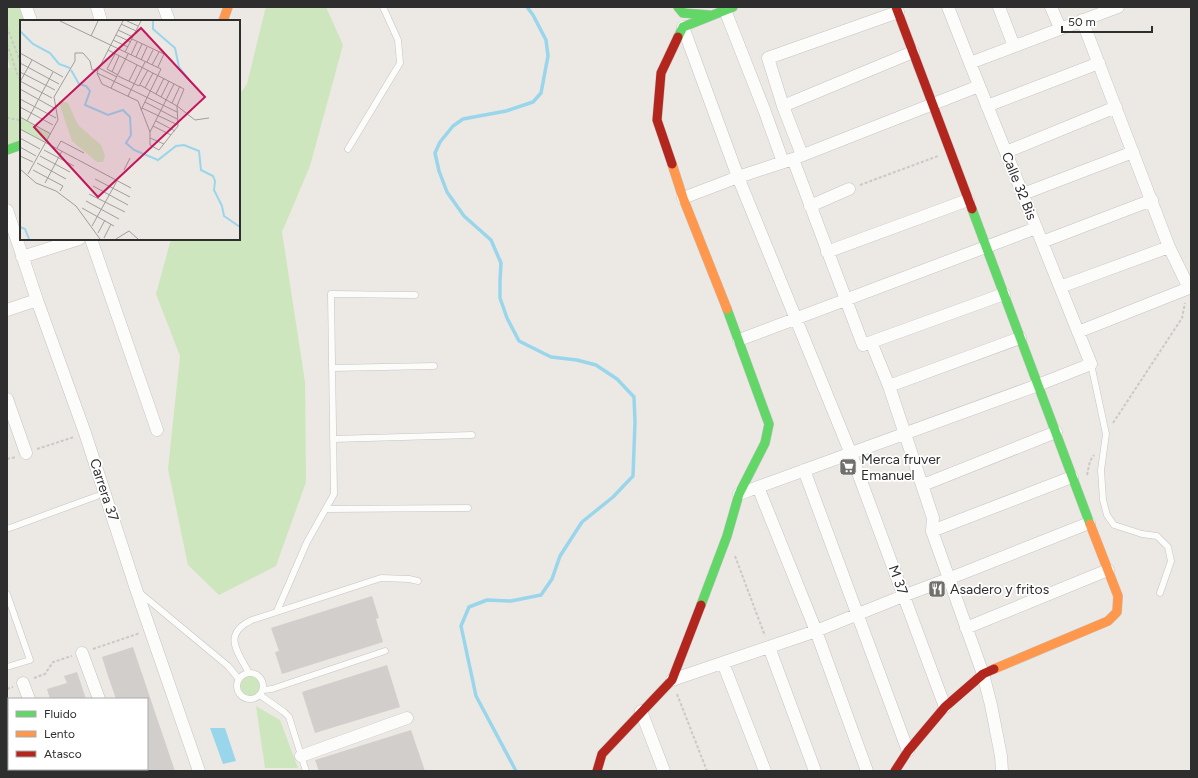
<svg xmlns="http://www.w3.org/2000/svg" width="1198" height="778" viewBox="0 0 1198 778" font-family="Figtree,sans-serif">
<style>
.green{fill:#cee6be}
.water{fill:#99d6ec}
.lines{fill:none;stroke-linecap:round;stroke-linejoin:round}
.stream{stroke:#99d6ec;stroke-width:3.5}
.building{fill:#d1cecb}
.lane-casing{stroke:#c5c4c5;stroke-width:7}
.street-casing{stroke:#c5c4c5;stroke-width:13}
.fast-casing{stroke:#c5c4c5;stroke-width:10}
.slow-casing{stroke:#c5c4c5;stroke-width:10}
.jam-casing{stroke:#c5c4c5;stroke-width:10}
.path{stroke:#c9c9c8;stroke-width:2;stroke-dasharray:3 2;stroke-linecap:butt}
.lane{stroke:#fcfcfb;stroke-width:6}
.street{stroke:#fcfcfb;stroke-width:12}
.fast{stroke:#63d668;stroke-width:9}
.slow{stroke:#ff974d;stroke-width:9}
.jam{stroke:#b3261e;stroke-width:9}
.labels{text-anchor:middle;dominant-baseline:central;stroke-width:3.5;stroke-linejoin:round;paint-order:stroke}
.street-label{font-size:14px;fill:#2e2e2e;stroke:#fff}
.poi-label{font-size:14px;fill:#2e2e2e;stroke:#fff;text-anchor:start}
.inset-river{fill:none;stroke:#99d6ec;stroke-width:2}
.inset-road{fill:none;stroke:#a09e9b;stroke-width:1}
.view{fill:#c2185b;fill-opacity:0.15;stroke:#c2185b;stroke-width:2}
.inset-edge{fill:none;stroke:#2e2e2e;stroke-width:2}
</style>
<rect width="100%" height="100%" fill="#ece8e4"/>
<path class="green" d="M7,7H26L31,21H21V145L7,150V69L10,67L7,56Z
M267,7H326L343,45L310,166L282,232L305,382L306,482L276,566L219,595L188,565L168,469L180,356L156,294L171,239H239V95L247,84L265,10Z
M237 686a13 13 0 1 1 26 0a13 13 0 1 1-26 0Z
M256,706L280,720L298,768H265Z"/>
<path class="water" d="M210,728H225L236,761L223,764Z"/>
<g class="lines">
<path class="stream" d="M516,771L476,696L461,626L469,607L487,600L511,601L541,595L552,579L560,556L582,522L613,497L633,476L635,422L634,397L617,379L596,365L577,360L551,357L519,341L507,318L500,298V281L501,263L491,240L464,216L447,192L439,171L435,153L440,142L453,126L463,119L506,111L533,102L541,93L548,56L546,40L533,15L527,7"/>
</g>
<path class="building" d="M372,596L379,618L376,619L383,642L282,674L275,652L279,651L271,628Z
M133,647L159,724L175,771H147V699H116L107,673L102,657Z
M387,665L400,707L315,733L302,692Z
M77,672L86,699H50L47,689L67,683L64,676Z
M411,730L425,771H319L315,760Z"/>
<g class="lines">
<defs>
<path id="lane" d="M348,149L400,63L398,40L383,7
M1091,364L1106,434L1101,470L1103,500L1107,515L1114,525L1142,534L1157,536L1168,547L1171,561L1160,593
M332,368L434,366
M333,439L472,435
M326,509L468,508
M7,529L97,496
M140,593L228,666L238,678
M7,594L30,660L7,667
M277,611L307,542L334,494L331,294L415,295
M237 686a13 13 0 1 1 26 0a13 13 0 1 1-26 0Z
M249,673C237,651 222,634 252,620L381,578L409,579L418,581
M263,690L272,689L385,651
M260,695L284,712L289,717L306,771"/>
<path id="street" d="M26,7L31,21
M97,7L101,21
M164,7L169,21
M999,7L1014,46
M1051,7L1060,28
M725,10L765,112L783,162
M683,27L738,177L851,454L945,707
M970,63L1118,7
M783,106L913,52
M987,106L1099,63
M1006,152L1116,107
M802,155L783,106L768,58L898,12
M793,159L863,345L1004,294
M1023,194L1133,152
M683,198L738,177L793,159L979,86
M810,206L849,189
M7,210L37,300L85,433L136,589L199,771
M91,239L157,430
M1042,242L1152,200
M827,252L968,200
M22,257L79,239
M1060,287L1169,247
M7,310L37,300
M1078,332L1189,288L1169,247L1082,20
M739,340L1036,228
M871,342L889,386L933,518L932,531L983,674L991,705L1001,756L1002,771
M889,386L1020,338
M7,399L26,453
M804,470L908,751
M923,485L1056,432
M758,487L816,631L867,771
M739,494L1038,385L1091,364L970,63L948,7
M932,531L1072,477
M966,628L1108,570
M769,647L815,771
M82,653L99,699
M723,663L765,771
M672,680L816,631L903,596L948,579L1089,523
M23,683L29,699
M641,711L664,771
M301,756L407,718
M55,769V771
M124,769V771"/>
<path id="fast" d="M678,7L683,13L709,15
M678,37L683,27L733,7
M7,150L21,145
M972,209L1090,524
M701,605L727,536L739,494L765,443L769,424L727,309"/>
<path id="slow" d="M223,21L228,7
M672,164L683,198L727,309
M994,669L1108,621L1117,612L1118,596L1090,524"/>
<path id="jam" d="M896,7L972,209
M672,164L657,120L661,73L678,37
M597,771L602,754L672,680L701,605
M895,771L908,751L945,707L983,674L994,669"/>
</defs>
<use href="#lane" class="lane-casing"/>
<use href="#street" class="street-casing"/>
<use href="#fast" class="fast-casing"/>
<use href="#slow" class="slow-casing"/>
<use href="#jam" class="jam-casing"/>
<path class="path" d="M7,27L21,64
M7,44L18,76L21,80
M7,117L8,118L19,120H21
M860,185L938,156
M1113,423L1182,318L1185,303
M37,449L74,437
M7,459L16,457
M1087,475L1090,461L1094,455
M735,556L765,636
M93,649L140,633
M34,678L45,674L53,662L72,656
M7,689L13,687
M677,694L707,771"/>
<use href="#lane" class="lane"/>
<use href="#street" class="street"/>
<use href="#fast" class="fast"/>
<use href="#slow" class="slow"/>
<use href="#jam" class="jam"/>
</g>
<defs>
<symbol id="supermarket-square" viewBox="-11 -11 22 22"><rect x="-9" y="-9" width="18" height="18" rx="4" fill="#706f6e" stroke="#fff"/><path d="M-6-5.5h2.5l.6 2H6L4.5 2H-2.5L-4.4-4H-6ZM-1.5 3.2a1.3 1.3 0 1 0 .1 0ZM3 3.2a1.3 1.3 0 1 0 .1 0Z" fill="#fff"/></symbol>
<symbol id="restaurant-square" viewBox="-11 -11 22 22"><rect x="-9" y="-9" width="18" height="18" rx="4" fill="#706f6e" stroke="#fff"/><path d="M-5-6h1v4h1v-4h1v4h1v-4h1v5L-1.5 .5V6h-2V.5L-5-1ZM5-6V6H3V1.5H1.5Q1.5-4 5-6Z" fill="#fff"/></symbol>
</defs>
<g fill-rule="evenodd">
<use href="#supermarket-square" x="838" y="457" width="20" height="20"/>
<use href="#restaurant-square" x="927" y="579" width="20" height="20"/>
</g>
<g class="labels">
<g class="street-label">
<text transform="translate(1019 186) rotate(68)">Calle 32 Bis</text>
<text transform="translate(104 490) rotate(72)">Carrera 37</text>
<text transform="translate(898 580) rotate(70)">M 37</text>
</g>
<g class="poi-label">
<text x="861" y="459">Merca fruver<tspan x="861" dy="16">Emanuel</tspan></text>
<text x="950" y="589">Asadero y fritos</text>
</g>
</g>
<g transform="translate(20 20)">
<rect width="220" height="220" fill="#ece8e4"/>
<path d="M38,80L48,83L58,105L81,125L85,135L83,142H77L52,121ZM0,97L31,114L26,122L0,109Z" fill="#cee6be"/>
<path class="inset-river" d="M133,1V9L155,28L159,47L171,62M0,11L13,24L30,33L39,44L50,48M51,50L59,64L66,66L70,71L65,85L88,95L103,90L110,97L111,115L106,123L114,130L138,140L156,126L164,125L179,131L181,150L193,156L195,161L194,170L202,186L204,196L220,207M0,207L5,209L9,219"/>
<path class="inset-road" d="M40,1L141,49L121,90M107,1L118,6M101,4L116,11M98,10L113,17M96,15L111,22M71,16L78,1M112,19L144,34L138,47M93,20L108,27M88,30L164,69L157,86L158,106L139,130L130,125V112L118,81L82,64L77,53L78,50L103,1M105,32L121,1M0,33L43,57M95,34L87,49L98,55M111,35L117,22M116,37L122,24M121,40L127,27M127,42L133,30M0,43L39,64M132,45L139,32M79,48L97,57M0,52L35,70M92,52L99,36M77,53L157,92M98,56L119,66L128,50M0,61L32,78M109,61L117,45M0,62L12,40M120,65L157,86L175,100L189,98M91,68L108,34M125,68L133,53M0,69L34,88M136,74L144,58M108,76L125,42M141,77L149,61M0,79L36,98M125,82L157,99M152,83L160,66M0,87L33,105M122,88L158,105M0,97L31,114M7,101L33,52M136,101L155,111M133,106L151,115M0,109L111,168M130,112L154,64M0,118L20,129M130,118L144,124M0,127L16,136M37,128L41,121L64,133M24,130L54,146M0,136L13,142M20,136L50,152M17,143L46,159M0,149L16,163L36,171L56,186L80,219M13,150L43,166L40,171M104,150L110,138M8,154L38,100L34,77L55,41V33H63L70,41L72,50H78M75,159L110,177M25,163L42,131M73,166L108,185M69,174L105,192M66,181L99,199M62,188L94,206M72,206L97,161M78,213L85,200M84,218L91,204M96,219L109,211L118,219"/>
<path class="view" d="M121,8L185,77L78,177L14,107Z"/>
<rect width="220" height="220" class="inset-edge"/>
</g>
<rect width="1198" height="778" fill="none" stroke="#2e2e2e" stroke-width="16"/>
<rect x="8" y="698" width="140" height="72" fill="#ffffff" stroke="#ababab"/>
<rect x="16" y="711" width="20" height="6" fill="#63d668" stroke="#ababab"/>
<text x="44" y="718" font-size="12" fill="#2e2e2e">Fluido</text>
<rect x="16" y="731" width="20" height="6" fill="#ff974d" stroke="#ababab"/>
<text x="44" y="738" font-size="12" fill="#2e2e2e">Lento</text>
<rect x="16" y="751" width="20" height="6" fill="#b3261e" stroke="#ababab"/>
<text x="44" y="758" font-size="12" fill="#2e2e2e">Atasco</text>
<path d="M1062 26v6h90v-6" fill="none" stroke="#2e2e2e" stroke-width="2"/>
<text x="1068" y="26" font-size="12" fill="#2e2e2e" stroke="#ffffff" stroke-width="3" paint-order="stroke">50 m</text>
</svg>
